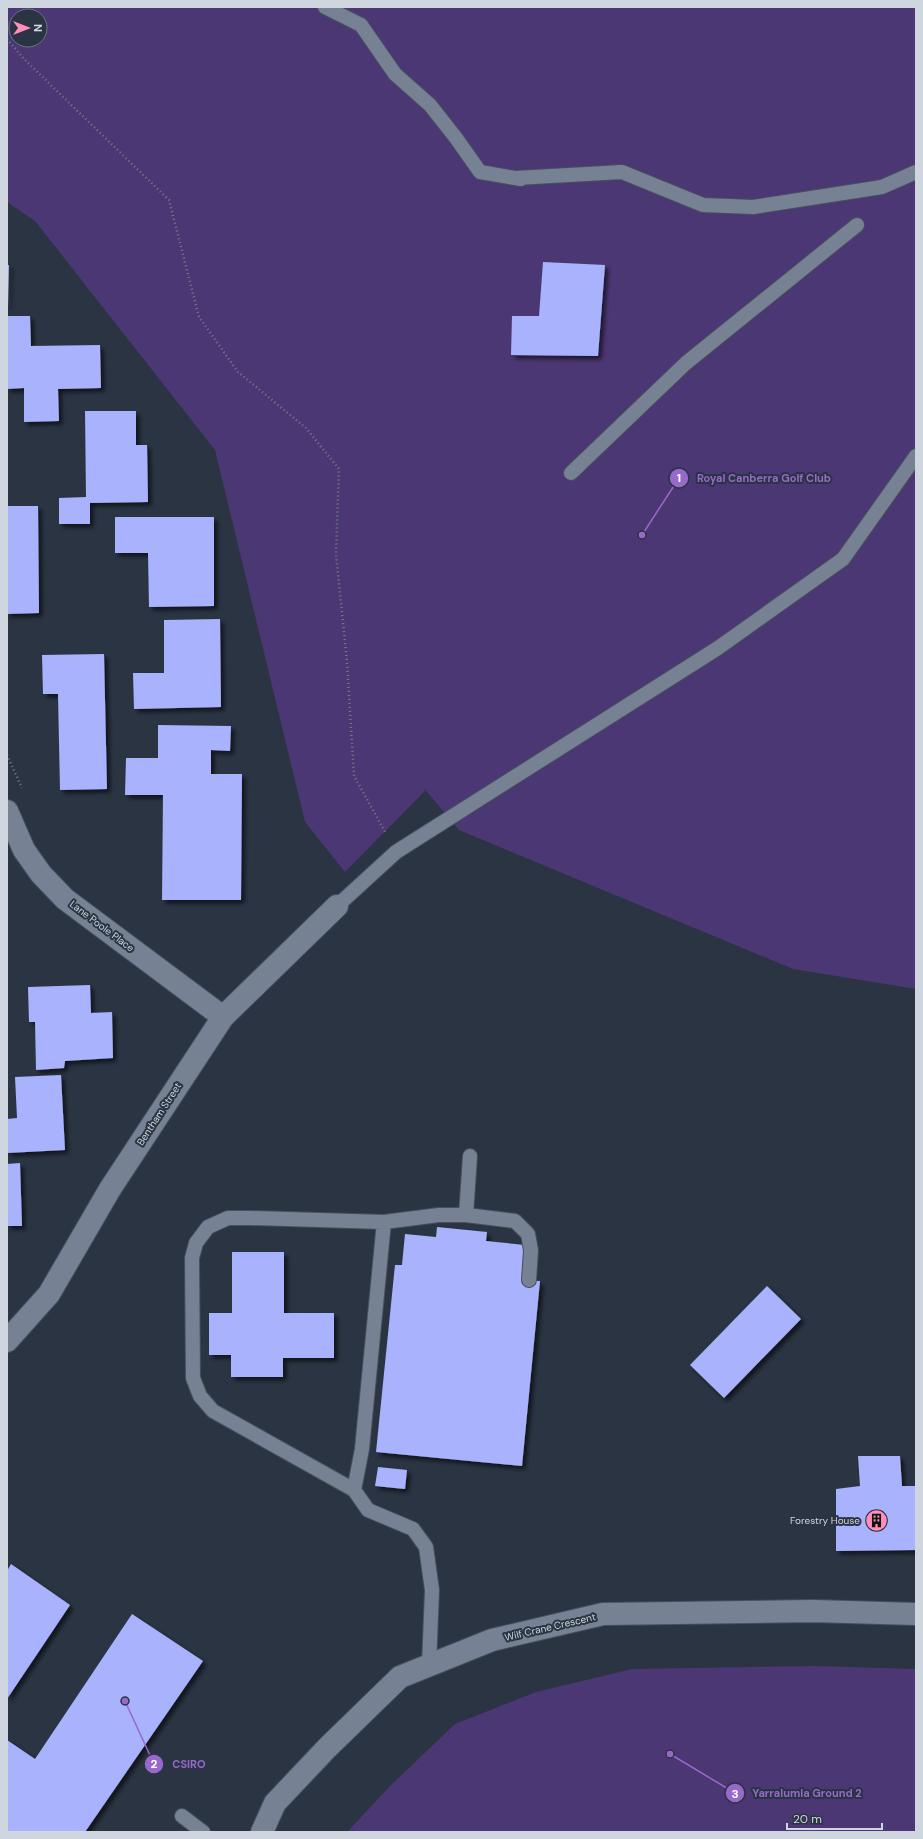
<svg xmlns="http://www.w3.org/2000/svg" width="923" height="1839" viewBox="0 0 923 1839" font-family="'DM Sans',sans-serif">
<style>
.green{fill:#4b3773;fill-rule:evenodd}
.building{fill:#a8b2fd;filter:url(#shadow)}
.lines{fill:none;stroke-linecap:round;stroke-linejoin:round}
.lane-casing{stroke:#48505d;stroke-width:16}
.street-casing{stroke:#48505d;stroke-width:24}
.path{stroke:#747d8a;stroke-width:2.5;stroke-dasharray:1 3;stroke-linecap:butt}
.lane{stroke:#768293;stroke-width:14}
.street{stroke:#768293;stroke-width:22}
.labels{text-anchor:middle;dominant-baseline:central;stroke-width:4;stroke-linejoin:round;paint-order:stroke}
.street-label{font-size:10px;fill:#cfd6e0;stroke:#2a3443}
.poi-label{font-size:10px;fill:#cfd6e0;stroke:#2a3443;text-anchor:end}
.leader{fill:none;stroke:#9868cb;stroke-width:1.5}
.callout-dot{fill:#9868cb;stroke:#2a3443;stroke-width:1.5}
.mark-label{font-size:12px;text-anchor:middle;font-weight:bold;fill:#fff}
.callout-label{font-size:11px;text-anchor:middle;font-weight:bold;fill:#9868cb;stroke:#2a3443;stroke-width:4;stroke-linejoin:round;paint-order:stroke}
</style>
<defs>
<filter id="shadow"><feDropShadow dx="3.5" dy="3.5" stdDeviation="2" flood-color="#0009"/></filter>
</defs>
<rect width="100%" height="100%" fill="#2a3443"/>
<path class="green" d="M7,7H916V989L793,969L459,830L423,787L425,791L345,872L305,822L215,450L35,221L7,202ZM16,16H40V40H16Z
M815,1666L916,1669V1832H347L391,1785L455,1724L536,1692L632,1669Z"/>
<path class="building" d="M543,262L605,265L598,356L511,355L512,316H539Z
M7,265H9L8,307H7Z
M7,316H30L31,346L100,345L101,388L58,389L59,421L24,422V388L7,389Z
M85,411H136V445H147L148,502L90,503V524H59V498L86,497Z
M7,506H38L39,613L7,614Z
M115,517H214V606L149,607L148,553H115Z
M220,619L221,707L134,709L133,673H164V620Z
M104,654L107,789L60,790L58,694H43L42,655Z
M158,725L231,726L230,751L211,750V774H242L241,900H162L163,795H125L126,758H158Z
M90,985L91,1013L112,1012L113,1058L65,1061L64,1068L36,1070L35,1022H29L28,987Z
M61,1075L65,1150L7,1153V1119L17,1118L15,1077Z
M20,1163L22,1226H7V1164Z
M437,1227L487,1232L486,1241L525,1245L522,1280L540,1281L522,1466L376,1452L395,1265H402L405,1234L436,1237Z
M232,1252H284V1313H334V1358H283V1377H231V1355H209V1313H232Z
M767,1286L801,1319L724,1398L690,1365Z
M858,1456H900L902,1486H916V1550L836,1551V1489L860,1486Z
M378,1467L407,1470L405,1489L375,1486Z
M11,1564L70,1605L7,1699V1571Z
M132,1614L203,1661L85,1832H7V1740L35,1759Z"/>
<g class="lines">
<defs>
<path id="lane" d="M325,7L361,25L395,74L430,105L456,138L480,172L521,179
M516,178L622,172L703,205L753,207L882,187L916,172
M571,473L686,363L857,225
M337,906L396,852L718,648L843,559L916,456
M466,1215L470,1156
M354,1490L362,1449L384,1222
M429,1666L432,1590L426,1547L413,1529L368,1510L354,1490L213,1411L200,1396L193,1378L192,1258L196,1243L208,1227L228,1218H251L384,1222L439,1215H466L515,1221L528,1234L531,1250L529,1280
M182,1816L203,1832"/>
<path id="street" d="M7,811L24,850L41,874L65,899L223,1017
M7,1341L49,1294L110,1189L223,1017L337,906
M262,1832L275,1803L327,1748L400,1677L492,1640L603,1614L813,1611L916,1614"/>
</defs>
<use href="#lane" class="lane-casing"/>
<use href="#street" class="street-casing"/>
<path class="path" d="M7,39L23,58L169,200L199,317L238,372L306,428L339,469L336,554L347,662L354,776L385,832
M7,755L22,788"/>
<use href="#lane" class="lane"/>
<use href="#street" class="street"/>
</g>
<defs>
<symbol id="building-disc" viewBox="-11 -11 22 22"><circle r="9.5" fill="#ff8ebb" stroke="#2a3443"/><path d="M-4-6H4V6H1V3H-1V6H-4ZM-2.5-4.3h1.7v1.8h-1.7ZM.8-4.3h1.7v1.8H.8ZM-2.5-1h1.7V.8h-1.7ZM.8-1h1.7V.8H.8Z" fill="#111"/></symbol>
</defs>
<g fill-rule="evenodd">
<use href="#building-disc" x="864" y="1508" width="25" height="25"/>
</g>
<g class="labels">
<g class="street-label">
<text transform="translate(102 926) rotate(37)">Lane Poole Place</text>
<text transform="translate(159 1114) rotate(-57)">Bentham Street</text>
<text transform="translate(550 1627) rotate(-13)">Wilf Crane Crescent</text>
</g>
<g class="poi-label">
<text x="860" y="1520">Forestry House</text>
</g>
</g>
<path class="leader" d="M642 535L679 478M125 1701L154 1764M670 1754L735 1793"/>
<g class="callout-dot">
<circle cx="642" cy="535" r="4"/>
<circle cx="125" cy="1701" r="4"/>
<circle cx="670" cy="1754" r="4"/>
<circle cx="679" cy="478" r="10"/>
<circle cx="154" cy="1764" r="10"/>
<circle cx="735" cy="1793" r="10"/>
</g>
<g class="mark-label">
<text x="679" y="482">1</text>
<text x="154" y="1768">2</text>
<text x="735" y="1798">3</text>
</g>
<g class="callout-label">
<text x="764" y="482">Royal Canberra Golf Club</text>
<text x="189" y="1768">CSIRO</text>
<text x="807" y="1797">Yarralumla Ground 2</text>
</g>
<rect width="923" height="1839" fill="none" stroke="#cfd6e0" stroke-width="16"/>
<g transform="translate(28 28) rotate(90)"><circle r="19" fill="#2a3443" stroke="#6c7582"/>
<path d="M0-3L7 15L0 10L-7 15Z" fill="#ff8ebb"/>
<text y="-6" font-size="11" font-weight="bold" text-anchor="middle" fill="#cfd6e0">N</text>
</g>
<path d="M787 1823v6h95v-6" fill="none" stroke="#cfd6e0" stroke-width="2"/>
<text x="793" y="1823" font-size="12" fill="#cfd6e0" stroke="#2a3443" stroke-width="3" paint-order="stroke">20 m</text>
</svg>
